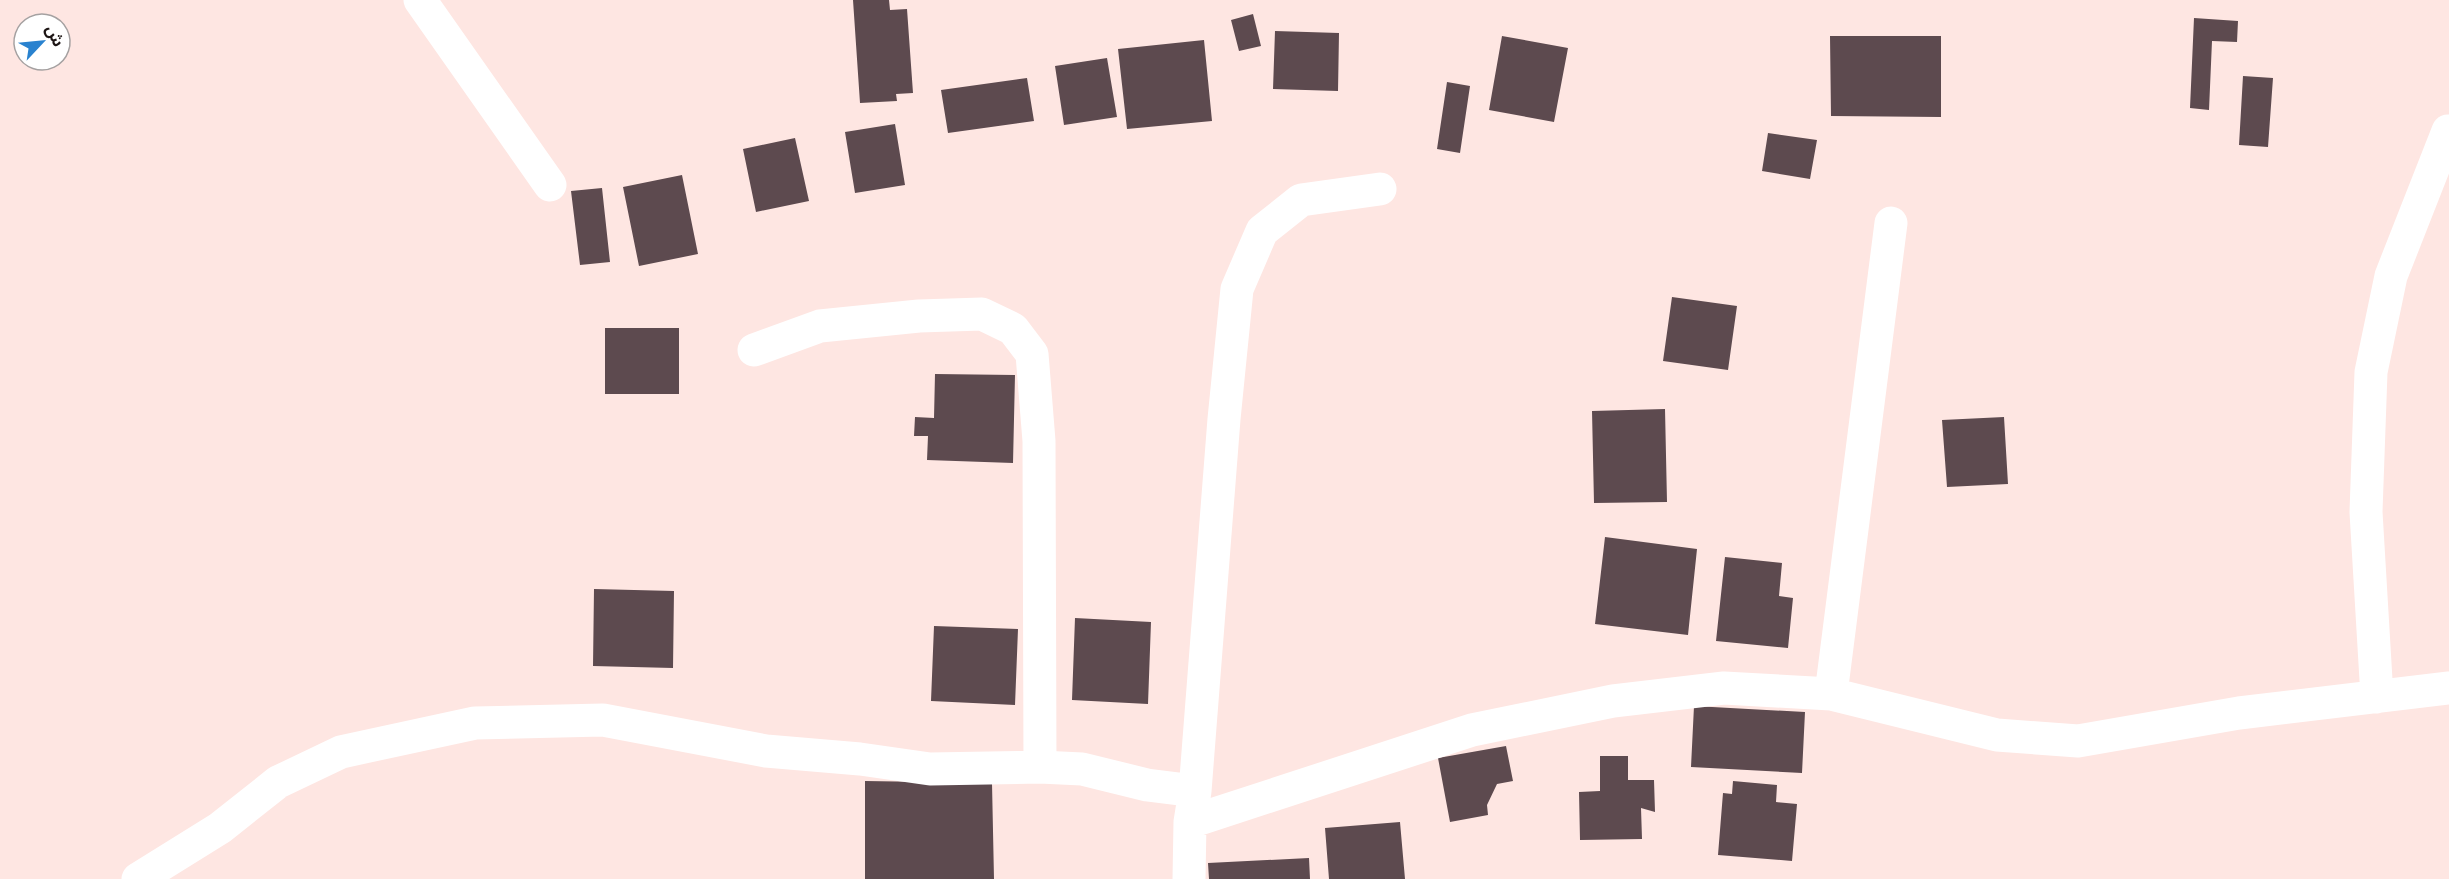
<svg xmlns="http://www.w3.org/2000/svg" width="2449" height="879" viewBox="0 0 2449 879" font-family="'Open Sans','Noto Sans Arabic',sans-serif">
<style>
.building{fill:#5d4a4f}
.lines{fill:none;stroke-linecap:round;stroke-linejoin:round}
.minor{stroke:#fff;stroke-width:33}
</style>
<rect width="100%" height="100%" fill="#fee6e2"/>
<path class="building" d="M853,0H889L890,10L907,9L913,93L896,94L897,101L860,103Z
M1253,14L1261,46L1239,51L1231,20Z
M2194,18L2238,21L2237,42L2212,41L2209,110L2190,108Z
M1275,31L1339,33L1338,91L1273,89Z
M1502,36L1568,48L1554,122L1489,110Z
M1830,36H1941V117L1831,116Z
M1204,40L1212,121L1127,129L1118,49Z
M1107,58L1117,117L1064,125L1055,66Z
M2243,76L2273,78L2268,147L2239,145Z
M1027,78L1034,121L948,133L941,90Z
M1447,82L1470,86L1460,153L1437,149Z
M895,124L905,185L855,193L845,132Z
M1768,133L1817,140L1810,179L1762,171Z
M795,138L809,201L756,212L743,149Z
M682,175L698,254L639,266L623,187Z
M602,188L610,262L580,265L571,191Z
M1672,297L1737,306L1728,370L1663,361Z
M605,328H679V394H605Z
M935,374L1015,375L1013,463L927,460L928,436H914L915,417L934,418Z
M1665,409L1667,502L1594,503L1592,411Z
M2004,417L2008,484L1947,487L1942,420Z
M1605,537L1697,549L1688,635L1595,624Z
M1725,557L1782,563L1779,596L1793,598L1788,648L1716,641Z
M594,589L674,591L673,668L593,666Z
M1075,618L1151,622L1148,704L1072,700Z
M934,626L1018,629L1015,705L931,701Z
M1694,706L1805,712L1802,773L1691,767Z
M1506,746L1513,781L1497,784L1487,805L1488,815L1450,822L1438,758Z
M1600,756H1628V780H1654L1655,812L1641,808L1642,839L1580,840L1579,792L1600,791Z
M865,781L992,783L994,879H865Z
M1733,781L1777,785L1776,802L1797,804L1792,861L1718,855L1723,793L1732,794Z
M1400,822L1405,879H1329L1325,828Z
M1309,858L1310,879H1209L1208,863Z"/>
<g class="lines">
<path class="minor" d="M420,0L550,185
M754,350L820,326L919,316L982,314L1013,329L1032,354L1039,441L1040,767
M1831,694L1891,223
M2377,697L2366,512L2371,372L2391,276L2448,131
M1190,822L1472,730L1613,701L1724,688L1831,694L1997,735L2078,741L2239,713L2449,688
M138,879L220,828L278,782L341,752L475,723L603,720L766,751L860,759L930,769L1040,767L1082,769L1147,785L1195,791
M1189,879L1190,822L1195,791L1224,419L1237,289L1262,231L1301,200L1380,189"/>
</g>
<g transform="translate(42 42) rotate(64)"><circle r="28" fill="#ffffff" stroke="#a5a1a1" stroke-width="1.5"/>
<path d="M0-4.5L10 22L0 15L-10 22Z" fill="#2982cf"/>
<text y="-9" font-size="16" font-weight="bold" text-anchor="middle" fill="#1d1514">ش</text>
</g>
</svg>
